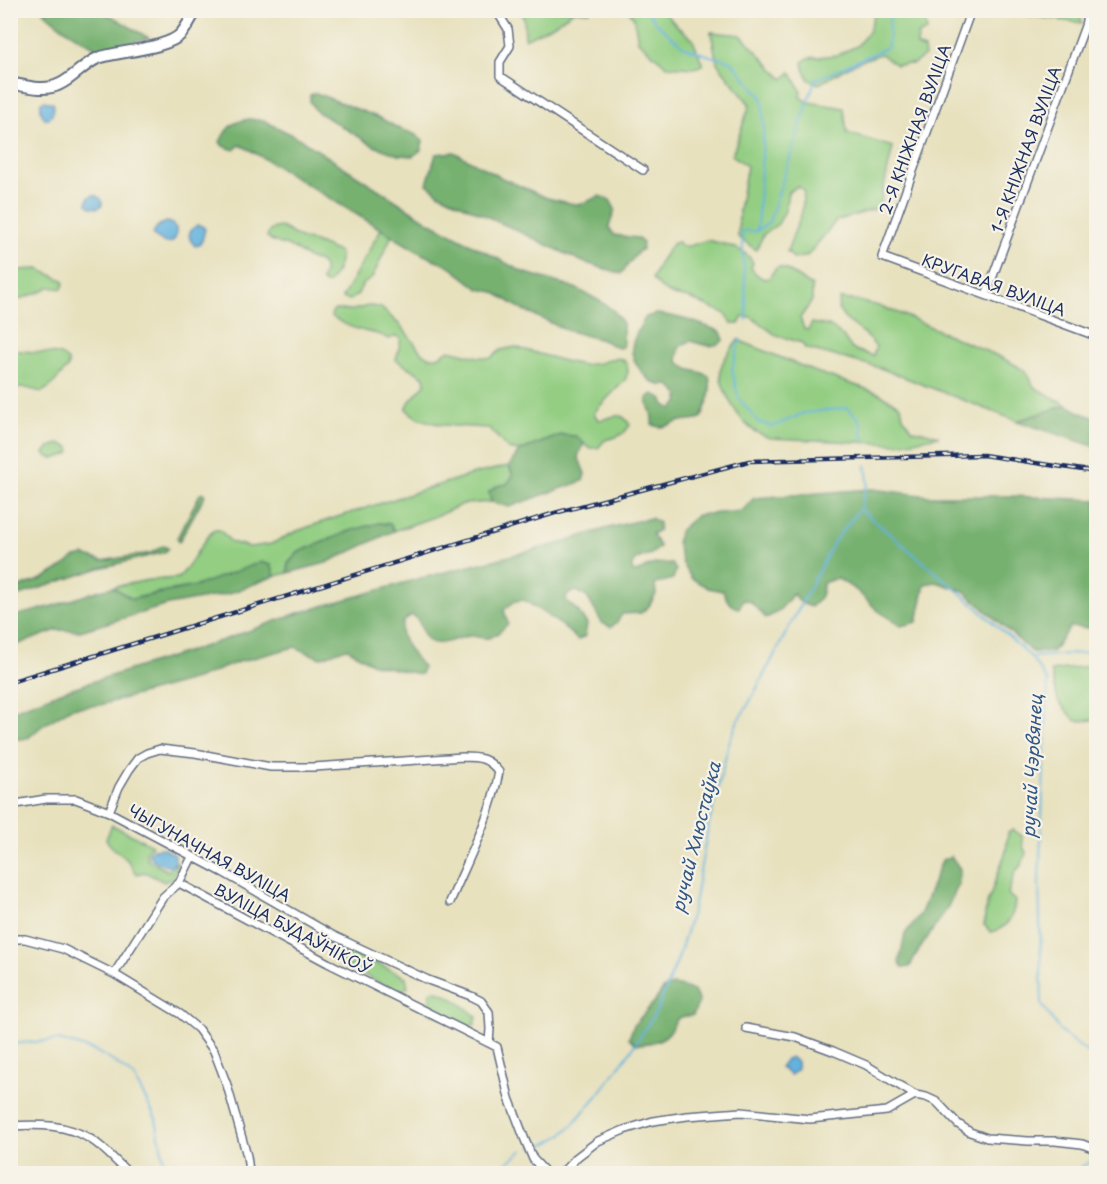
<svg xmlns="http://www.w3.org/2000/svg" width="1107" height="1184" viewBox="0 0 1107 1184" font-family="'Playpen Sans',sans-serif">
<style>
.green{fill:#93ce82;stroke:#577e70;stroke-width:1.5}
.forest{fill:#76b170;stroke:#487067;stroke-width:1.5}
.water{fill:#64b3de;stroke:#40719e;stroke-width:1.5}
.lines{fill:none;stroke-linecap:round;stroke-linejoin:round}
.stream{stroke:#64b3de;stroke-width:2}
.street-casing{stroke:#626d80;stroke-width:10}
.secondary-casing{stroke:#626d80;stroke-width:14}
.street{stroke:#fff;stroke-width:7}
.secondary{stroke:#fff;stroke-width:10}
.rail-casing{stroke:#1b2f5e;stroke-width:4.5}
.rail{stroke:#f7f3e8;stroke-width:2;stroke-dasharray:7;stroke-linecap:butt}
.labels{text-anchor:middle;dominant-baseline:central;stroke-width:4.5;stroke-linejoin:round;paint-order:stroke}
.street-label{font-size:16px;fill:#1b2f5e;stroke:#f7f3e8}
.water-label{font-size:18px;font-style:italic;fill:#315784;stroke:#f7f3e8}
</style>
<rect width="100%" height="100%" fill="#f7f3e8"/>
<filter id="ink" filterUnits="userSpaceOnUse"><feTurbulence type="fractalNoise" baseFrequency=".0167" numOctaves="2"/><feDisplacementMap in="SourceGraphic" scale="12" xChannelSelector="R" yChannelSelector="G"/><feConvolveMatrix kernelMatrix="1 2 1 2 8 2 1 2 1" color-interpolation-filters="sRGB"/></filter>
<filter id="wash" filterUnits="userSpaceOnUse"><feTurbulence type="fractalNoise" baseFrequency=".008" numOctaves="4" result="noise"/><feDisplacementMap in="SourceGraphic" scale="24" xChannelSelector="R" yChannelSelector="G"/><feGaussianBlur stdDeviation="1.35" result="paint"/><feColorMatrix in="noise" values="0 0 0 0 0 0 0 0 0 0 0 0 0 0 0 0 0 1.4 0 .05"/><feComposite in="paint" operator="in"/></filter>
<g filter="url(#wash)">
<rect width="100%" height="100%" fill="#e7e1be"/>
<path class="green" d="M521,11V10L590,11V12L574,11L553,25L525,39L524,19Z
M629,11H663L678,27L692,38L703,65L694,68L667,66L638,41L634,18Z
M875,11H923L927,31L918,35L917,46L924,49L925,56L913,64L896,65L881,54L857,62L819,84L809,80L804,69L803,62L808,58L837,55L857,46L869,31Z
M1030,11L1054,12L1057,13L1056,19L1029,16Z
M1065,13C1073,14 1081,13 1082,23L1060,20L1061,14Z
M711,32L741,35L783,79L791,72L801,91L800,97L808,102L844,108L847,133L893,147L879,208L836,221L807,256L794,259L787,251L802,212L804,191L798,186L788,192L785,211L778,224L764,234L756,250L738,237L739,210L747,166L732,155L750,105L717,63Z
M281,227L302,239L315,242L339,252C343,262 335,275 329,283L324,284L321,280L324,273V267L320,262L310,259L293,248L273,241L267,237C269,229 274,228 281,227Z
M381,229L392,235L372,278L362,285L358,294L350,300L342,298Z
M707,240C722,244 746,247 753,263L751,268L757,275L764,279L769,278L775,269L779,267L787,270L812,286V301L800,318L804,329L808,330L812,323L829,326L843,336L852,349L873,356L876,347L865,334L845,319L838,309L840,299C883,301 919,323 958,339C980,349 1005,357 1025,371C1030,375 1031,382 1034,387L1067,405L1017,421L880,368L805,348L802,343L776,335L751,317H743L739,324H732L726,314L689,298L673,295L662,289L652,279L661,260L673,243L678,242L681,246H689Z
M38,269L63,280L64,284L62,289L48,287L45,290L17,300L11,306V285L18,270Z
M368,306L380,307L401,326L422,353L429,357H438L449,350L478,357L491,358L501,350L515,347L564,361L583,365L600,363L614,358L622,359L627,364L628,372L625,380L597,409L594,414L599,420C612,419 620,408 630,425L624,433L616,437L605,440L598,448H589L576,436L561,435L519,451L508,449L489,428C465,426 423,428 406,409L410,401L425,384L424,377L396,360L401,339L396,336L389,339C377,332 376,334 364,331C352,328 342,324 331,316L332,312L335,310H353Z
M738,340L816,372L878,393L901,406L903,417L913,430L926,432L939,436L898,444L770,438C765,436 758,434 753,430C739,421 717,385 721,368C723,357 732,349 738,340Z
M11,350L58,354L64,357L68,361V367L50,387L42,392L22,387L11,389Z
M61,444L69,447L71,450L70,453C61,457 51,462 44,453C47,447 54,445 61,444Z
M509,466L513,476L507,484L497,486L489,492L491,502L463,504L439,515L394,531L390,524L379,523L350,531L299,552L288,563V573L275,576L271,565L196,586L161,592L132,599L113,587L149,580L178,578C193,564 199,544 214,530H220L231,542L250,547L271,544L297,531L331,519L470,475Z
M1096,665V720L1076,721L1058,701L1051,671Z
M112,825L152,845L146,853L148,860L168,871L177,863L179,864L172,879L164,882L145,872L137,874C132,870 132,867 128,861C121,852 112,851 106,839Z
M1013,830L1022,836L1023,846L1026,853L1022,864L1015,872L1008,894L1015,901C1014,916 1007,929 991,932L984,925L986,907L1006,851L1008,833Z
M343,948L406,977L408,988L395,991L337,961L338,951Z
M435,990C452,996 463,1005 477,1017L475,1024L471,1027L456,1024L429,1012L430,993Z"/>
<path class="forest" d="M43,11H103L149,38L98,49C78,38 59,27 43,11Z
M316,93L380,118L398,128L414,134L423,141L421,150L413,156L399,155L374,146L316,111L310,102V95Z
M249,119L265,121L300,139L429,222L523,272L575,288L598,300L613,310L623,323V347L618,348L602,340L566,330L523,310L494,292L479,289L449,266L422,254L250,150L240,145L234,150L223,146L220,142C227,127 232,122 249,119Z
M454,152L502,178L547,198L579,205L600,196L610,200L615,209L609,227L614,235L637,238L643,243L642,249L637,253L621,274L583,262L440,194L427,184L436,154Z
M656,314C679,316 700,323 721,332L724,340C712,350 704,345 690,341L680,346L677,360C688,374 696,368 709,376C713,391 707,405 701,418C694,420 688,420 681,421C669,424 663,431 652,424C654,412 647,409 647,398L653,394L662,398L665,405L672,409L678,403L679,395L669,385C666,385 663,385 659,385C647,382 631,361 632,348C633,339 641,324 646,317Z
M1067,405L1081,413L1096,418V447L1017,421Z
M561,435L576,436L584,444L578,456L585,474L583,481L509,507L491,502L489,492L497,486L507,484L513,476L509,466L519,451Z
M872,489L929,496H1011L1096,500V632L1090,628L1070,627L1053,651L1032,652L964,591L936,582L925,584L917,622L901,626L877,610L856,590L837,578L823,583C823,596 820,599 811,607L801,603L793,594L778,612L766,618L750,601L743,600L739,608C729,606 727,600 723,591L708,588L691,578L682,562L677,542L680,530L697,515L742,511L754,498Z
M203,492L205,495L179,542L177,538L200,494Z
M651,518L659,523V530L652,534L660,547L651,554L636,559L632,565V571L638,572C650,564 658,562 672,564L676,570L673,579L655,584L656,594L649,606L641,613L622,614L618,621L611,627L602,623L587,597L577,591L567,594L566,601L578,611L587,624L585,636L578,640L561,625L524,600L515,601L504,610L508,624C503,628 497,636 489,638C484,639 477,636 470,636C458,637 439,648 429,641C420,635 424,622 412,615C387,627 412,654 423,667L421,674L408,672L373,664L346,648L320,658L295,647L238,662L196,679L100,705L71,708L42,726L28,738L13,740L11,739V711L66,690L212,644L298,613L421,578L562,543C591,532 621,524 651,518Z
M379,523L390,524L394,531L326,563L288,573V564L299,552L350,531Z
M163,546L168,548L165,552L100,568L11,598V590L42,579L61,568L75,557L84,555L102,561L151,553Z
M261,562L271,565L275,576L228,594L168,605L80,631L57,630L11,647V617C28,612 45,609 62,603C79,598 95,590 113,587L132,599L196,586Z
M951,856L960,869L959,884L946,910L915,956L910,967L903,968L899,962L905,934L921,913L942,860Z
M673,985L683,987L694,991L699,1002L693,1015C689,1016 683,1016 679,1018C674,1021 674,1026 671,1030C663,1042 649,1044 636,1044L629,1038L634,1025L655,1001L664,988Z"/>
<path class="water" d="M44,101L53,103L54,106L52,115L48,119H45C41,114 40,108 41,102Z
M93,195C98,196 103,199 102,205L98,208L91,207L87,204L88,198Z
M167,222L171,223L176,228V237L172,242L165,243L153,235C154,227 160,224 167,222Z
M197,225L202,226L205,229L202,241L199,245L195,246C187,237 187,232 197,225Z
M162,848L175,854V863L170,866C162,864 152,862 149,854L153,849Z
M791,1057L797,1062C798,1069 797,1071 790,1075L780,1067L786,1059Z"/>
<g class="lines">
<path class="stream" d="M646,10L656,23L684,47L710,56L731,61L762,98L764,126L757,230
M747,320L742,231H757L769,222L815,80L888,47L890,10
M740,339L732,369L738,397L758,422L772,427L804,413L847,408L860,420L864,443
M866,465L868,482L860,509L963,595L1031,657L1048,682L1039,880L1042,1005L1062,1033L1096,1059
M1031,657L1096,652
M10,1044L59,1040L76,1045L95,1051L116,1063L134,1077L156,1119L166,1174
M532,1147L548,1143L562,1135L573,1124L598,1095L630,1052L657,1010L678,959L693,909L708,828L729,743L738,720L748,705L835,540L860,509
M498,1174L502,1167L523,1150
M1072,1174L1095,1158"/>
</g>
</g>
<g filter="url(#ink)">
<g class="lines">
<defs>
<path id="street" d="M496,10L508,29L510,46L500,62V76L643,170
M971,10L882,257L1096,336
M1067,10L1096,14
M986,295L1085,26L1088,10
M10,805L46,799H76L109,812L224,873L334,936L428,980L471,996L481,1001L489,1012L490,1029L489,1043
M109,812L119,787L129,770L138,758L147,753L160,749L195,753L271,767H314L463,757C480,757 488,758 499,772C490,818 468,860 450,902
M179,883L192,857
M10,939H25L63,949L114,974L180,1014L198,1029L214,1051L227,1085L247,1156L249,1171L248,1174
M114,974L163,897L179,883L328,963L497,1047L509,1098L525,1140L533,1159L547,1174
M746,1028L795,1037L833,1051L866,1065L915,1095L926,1097L937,1102L958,1124L970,1132L987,1138L1028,1141H1055L1082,1144L1095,1149
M10,1126C39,1124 67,1124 92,1140C106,1149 117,1163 130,1174
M561,1174L577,1157L598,1141L624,1130L653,1121L687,1116L741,1112L810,1119L887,1111L915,1095"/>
<path id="secondary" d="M10,83C26,86 45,92 60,84C73,78 84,64 98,58C118,51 167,49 181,34C187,27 191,18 196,10"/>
</defs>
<use href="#street" class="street-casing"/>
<use href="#secondary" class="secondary-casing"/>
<use href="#street" class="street"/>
<use href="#secondary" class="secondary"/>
<defs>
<path id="rail" d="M10,682L555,513L749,461L983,455L1096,472"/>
</defs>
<use href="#rail" class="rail-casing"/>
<use href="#rail" class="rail"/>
</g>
</g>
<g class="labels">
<g class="street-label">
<text transform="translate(914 129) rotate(-70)">2-Я КНІЖНАЯ ВУЛІЦА</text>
<text transform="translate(1025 149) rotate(-70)">1-Я КНІЖНАЯ ВУЛІЦА</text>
<text transform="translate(994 284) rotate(20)">КРУГАВАЯ ВУЛІЦА</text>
<text transform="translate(210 852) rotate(29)">ЧЫГУНАЧНАЯ ВУЛІЦА</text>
<text transform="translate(293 928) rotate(28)">ВУЛІЦА БУДАЎНІКОЎ</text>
</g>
<g class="water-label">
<text transform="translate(1031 766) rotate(-87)">ручай Чэрвянец</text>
<text transform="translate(695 837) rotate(-76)">ручай Хлюстаўка</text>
</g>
</g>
<rect width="1107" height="1184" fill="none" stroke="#f7f3e8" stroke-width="36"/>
</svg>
